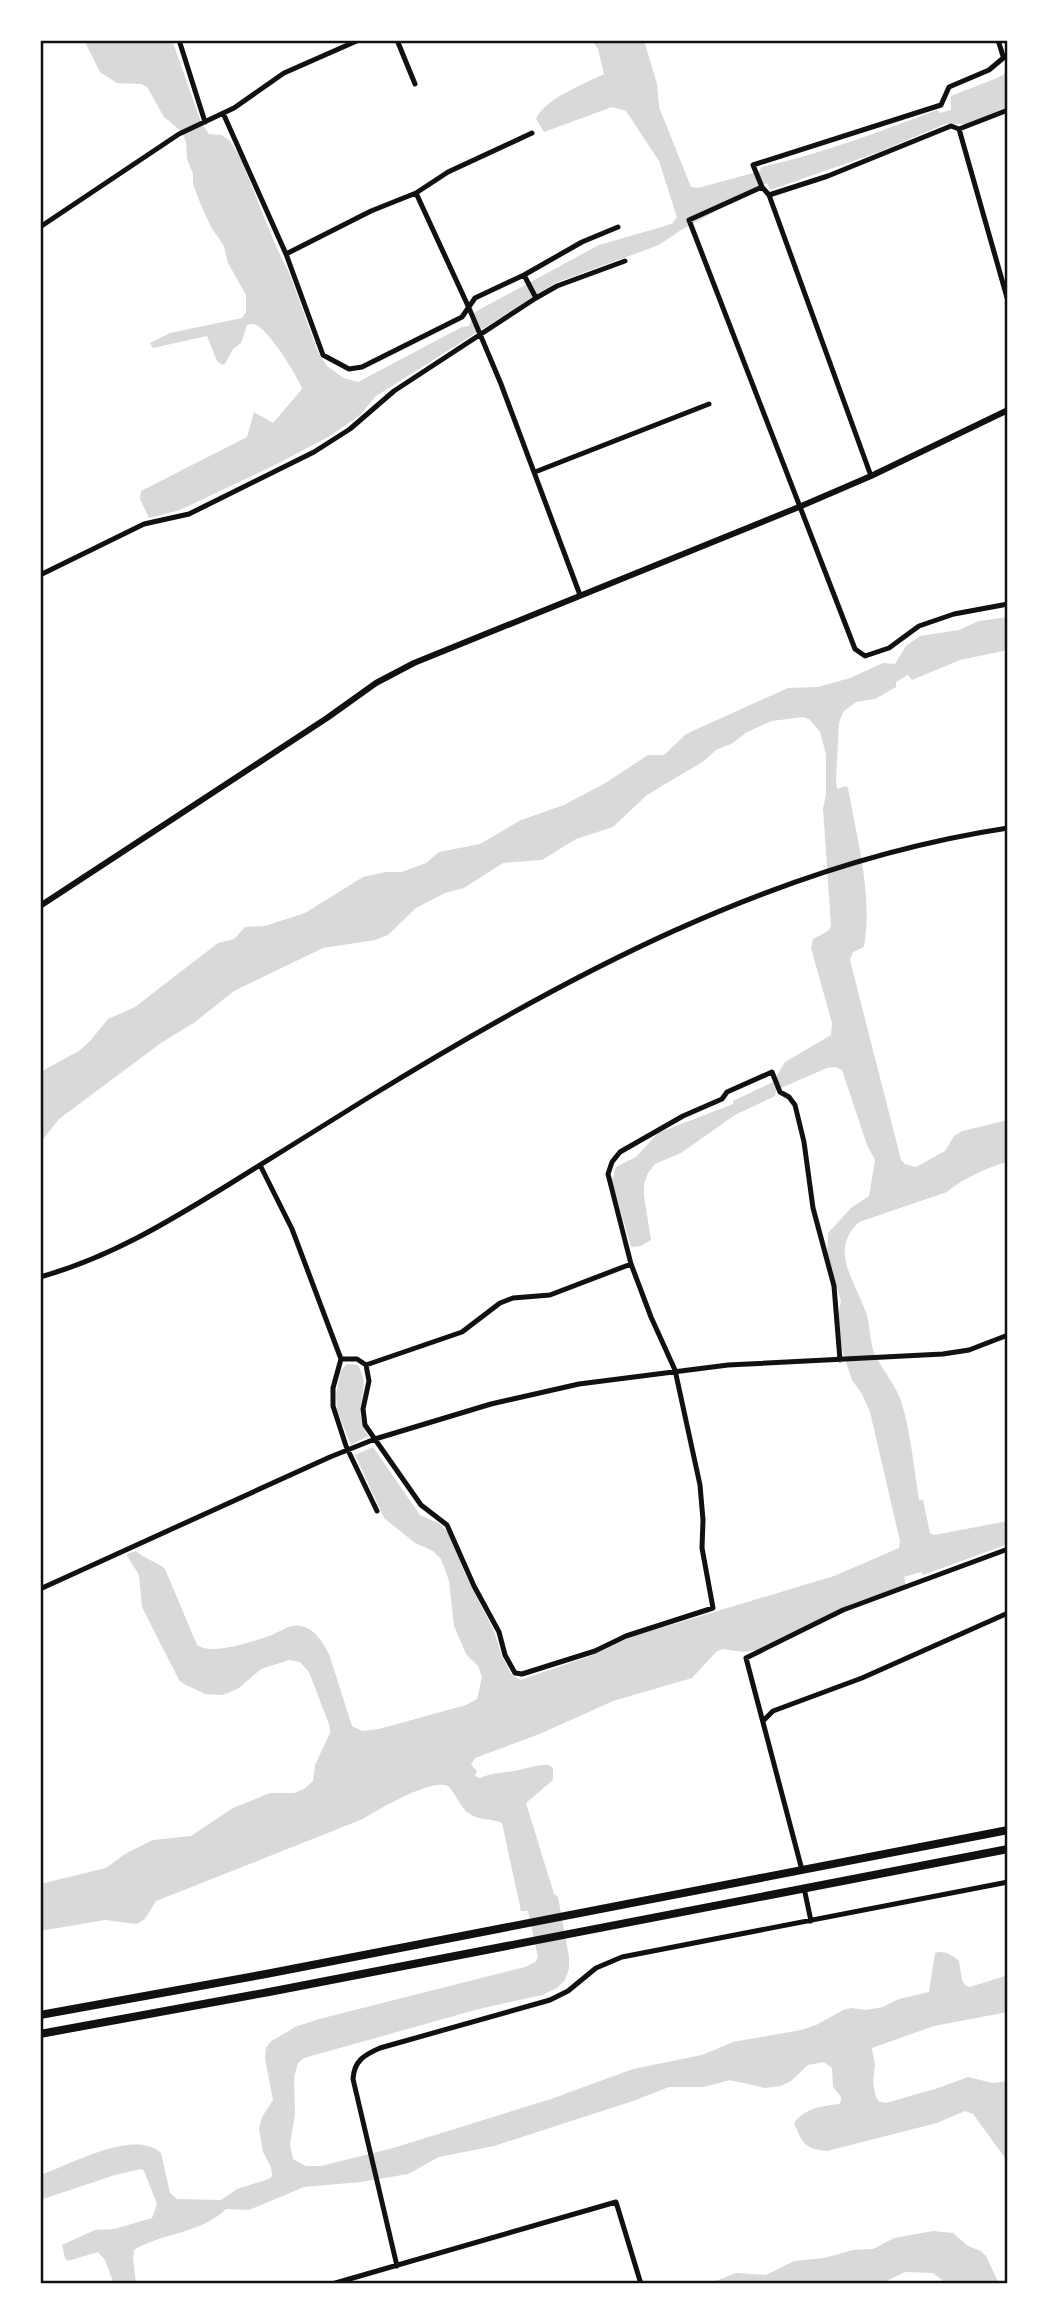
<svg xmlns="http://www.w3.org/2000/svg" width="1048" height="2324" viewBox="0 0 1048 2324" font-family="Arial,sans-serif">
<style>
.water{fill:#d9d9d9}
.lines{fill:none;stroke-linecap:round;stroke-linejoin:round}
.minor{stroke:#111;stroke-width:5}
.tertiary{stroke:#111;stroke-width:6}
.primary{stroke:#111;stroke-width:8}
.neatline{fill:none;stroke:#111;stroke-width:2.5}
</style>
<rect width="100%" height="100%" fill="#fff"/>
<path class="water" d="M84,40H172L201,122L209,134L222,135L230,141L240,157L275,244L290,275L318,352L327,366L344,378L358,382L462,327L469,326L475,312L599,245L665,226L673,223L677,217L659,161L626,111L612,107L544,132L536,119C544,99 586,83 604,74L598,49L592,40H644L657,84L659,107L691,187L698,188L760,171L761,167C822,154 878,132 937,110L940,113L951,110V96L997,78L1008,72V107L967,124H945L879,152L770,190L767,183L681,230L659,245L555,283L376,396L360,415L330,436L273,466L180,510L149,518L140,499L141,491L247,437L254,412L273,423L302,389C298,376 270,333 258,326C253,323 253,324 247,325L241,343L233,349L225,364L222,365L217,361L207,336L153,348L150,343L170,333L242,318L246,312V295L228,263L224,246L211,227L201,205L193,184V174L187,159L186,142L182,132L164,117L147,87L141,84L117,83L100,72Z
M1008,617V650L960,660L912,680L908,675L896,682V687L875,699L856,702L843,712L839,723L836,781L837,789L846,786L848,788C857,839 873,895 864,947L853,952L850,960L901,1160L905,1164L916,1167L945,1151L954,1136L962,1131L1008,1120V1162C991,1165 959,1181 947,1192L859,1222C829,1250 854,1279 865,1310C871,1324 869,1344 876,1357C885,1373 897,1387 902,1404C911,1435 914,1469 919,1500H923L930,1533L934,1535L1008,1521V1544L923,1575L921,1572L904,1577L906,1586L856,1602L756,1650L744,1652L722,1649L716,1652L692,1678L613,1701L542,1733L475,1758L471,1765L477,1771L475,1776L480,1778C492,1773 502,1773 514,1771C527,1769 536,1764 549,1765L553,1768V1780L526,1803L554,1894L558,1897L569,1957V1969L565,1980L557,1988L542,1995L479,2009L304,2058L298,2063L294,2077L295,2115L290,2144L293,2159L306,2166H321L393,2148L551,2099L633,2069L702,2055L733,2042L801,2030L816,2025L843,2010L851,2008L866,2010L883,2007L899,1999L929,1992L935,1953C945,1950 952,1955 959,1961L962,1980L966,1986L970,1987L1008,1975V2012L934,2026L872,2048C872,2054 875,2059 875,2065C873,2079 872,2088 878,2101L886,2103L938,2088L968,2077L993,2083L1008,2081V2162L973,2114L965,2111L937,2123L827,2151C804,2149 802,2142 794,2123C805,2108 822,2106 839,2104L841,2101V2097L833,2087L832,2068L824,2062L808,2065L791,2081L781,2086L765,2088L730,2080L704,2087H669L633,2101L494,2146L439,2157L408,2174L361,2182L304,2187L249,2210L226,2209C200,2234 164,2232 134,2250L133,2258L136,2284H114L105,2260L98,2252L68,2261L65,2258L62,2245L95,2230L114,2229L152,2218L157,2204L144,2171L141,2169L115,2175L40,2200V2175C70,2165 134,2128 161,2153L170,2193L177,2199L221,2200L237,2189L269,2179L272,2176L271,2167L263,2152L259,2129L262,2117L273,2100L265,2059L266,2048L270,2042L295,2027L319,2019L525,1967L535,1962L538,1957L528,1911H521L502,1823C491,1818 480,1821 470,1814C460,1808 457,1796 450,1788C438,1774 376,1811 363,1819L156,1901L145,1919L137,1924L105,1920L40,1931V1884L106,1868L125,1854L153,1840L191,1836L233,1808L270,1793H294L304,1789L313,1781L315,1765L330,1733V1727L309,1672L300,1662L289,1660L261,1669L239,1688L223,1695L205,1694L184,1684L179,1680L142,1607L139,1575L126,1554L136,1551C144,1559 156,1561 165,1569L197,1645C212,1656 254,1641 272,1635C278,1632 285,1628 292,1626C310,1622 322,1640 329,1654L352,1726L362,1731L379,1729L466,1705L477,1699L482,1677L478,1666L466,1654L454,1626L449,1581L441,1559L433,1551L415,1543L384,1518L355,1455L373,1447L420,1515L440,1524L450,1535L465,1574L494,1631L502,1656L511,1674L520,1680L593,1655L631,1637L834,1576L899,1548L900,1541L870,1412L862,1394L852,1380L842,1350L838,1315L841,1301L827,1257L828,1233L851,1208L869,1196L875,1160L867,1145L842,1070L835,1067L827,1068L776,1090L775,1096L735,1115L681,1153L655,1164L648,1173L644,1184V1196L651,1240L641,1246L631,1247L612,1181L616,1167L636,1157L658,1133L733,1104V1101L773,1082L785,1062L831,1035L832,1023L811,948L813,939L828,931L831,926L823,808L826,795V754L820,732L809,719L803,717L772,721L747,732L731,744L716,750L704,761L647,795L613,827L576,839L542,860L503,863L464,888L445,893L416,908L388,935L375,940L323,948L234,991L195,1022L161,1043L59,1119L40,1143V1072L79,1051L90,1041L108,1019L135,1007L218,943L234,939L245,927L265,926L305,913L363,877L386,872H402L426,863L439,852L480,844L521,820L564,805L607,782L648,755H664L686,734L788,688L818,687L850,678L883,663L895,664L906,646L920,636L959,630L979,621Z
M347,1364L358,1365C374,1394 349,1404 368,1436L351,1445L337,1410L336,1395L341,1370Z
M933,2231L953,2233L968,2246L981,2251L986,2256L999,2284H947L933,2273L905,2272L880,2284H708L736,2273L766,2275L794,2261L824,2258L853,2250L873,2249L894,2238Z"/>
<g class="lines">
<path class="minor" d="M179,40L205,122
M397,40L415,84
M998,40L1003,56
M223,113L286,254L323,355L349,369L362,367L462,317L475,298L524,275L582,242L618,227
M959,129L1008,301
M762,187L689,220L855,649L865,656L889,648L919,626L954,614L1008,604
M416,193L469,308L501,384L580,595
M769,195L828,176L951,126L959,129L1008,110
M40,227L179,134L234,108L284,73L359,40
M286,254L371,211L416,193L448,172L532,133
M524,275L536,298
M535,472L709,404
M871,476L769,195L762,187L753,165L941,105L949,87L989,70L1008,54
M40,575L144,524L189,514L314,452L350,429L394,391L536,298L557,286L625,261
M260,1165L292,1229L341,1359L333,1388V1406L346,1446L377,1511
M40,1277C109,1258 168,1222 228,1185C274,1156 320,1128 366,1099C564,977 775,863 1008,828
M341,1359H357L366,1365L369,1381L363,1409L365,1425L421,1505L447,1525L474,1586L499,1632L505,1655L515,1673L522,1674L595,1651L626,1636L713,1608L702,1548L703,1520L700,1485L675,1370L651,1317L631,1264L608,1174L612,1162L620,1152L683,1116L722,1099L727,1092L772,1072L780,1092L789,1097L795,1105L804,1142L813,1208L834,1286L840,1360
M366,1365L462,1332L500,1303L513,1298L550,1295L631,1264
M40,1589L330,1457L375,1439L491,1404L579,1384L728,1365L943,1354L969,1350L1008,1335
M764,1720L773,1711L862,1678L1008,1613
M802,1870L746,1658L843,1610L1008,1549
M804,1888L811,1921
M397,2266L353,2079C354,2061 364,2055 380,2048L550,2000L568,1991L596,1968L622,1957L1008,1882
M332,2284L616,2202L641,2284"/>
<path class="tertiary" d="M40,906L327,718L376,683L414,663L799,507L871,476L1008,410"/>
<path class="primary" d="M40,2015L266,1974L1008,1830
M40,2034L269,1992L1008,1849"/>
</g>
<rect width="1048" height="2324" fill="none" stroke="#ffffff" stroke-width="84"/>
<rect x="42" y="42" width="964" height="2240" class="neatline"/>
</svg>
